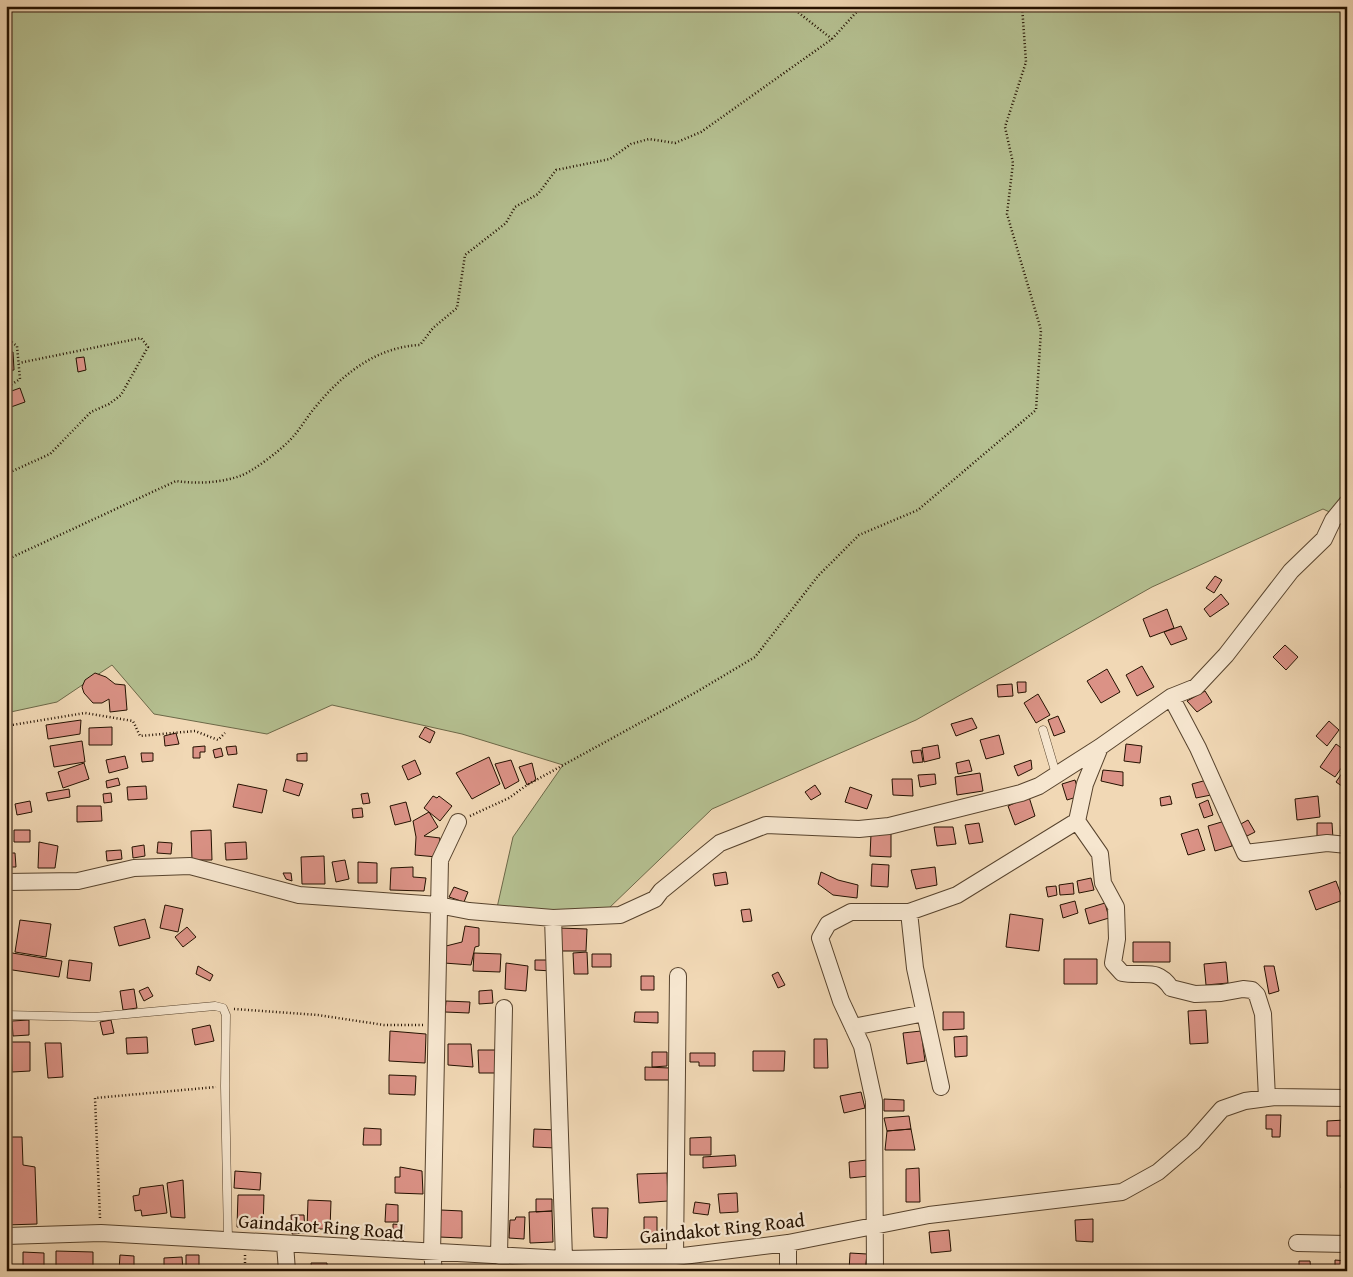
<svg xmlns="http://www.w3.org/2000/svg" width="1353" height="1277" viewBox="0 0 1353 1277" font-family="'Gentium Book Plus',serif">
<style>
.green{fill:#b5c091;stroke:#6c6848}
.building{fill:#db9286;stroke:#241100}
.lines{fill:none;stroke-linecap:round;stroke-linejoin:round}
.lane-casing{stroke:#57432d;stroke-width:9}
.street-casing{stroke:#57432d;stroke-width:18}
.path{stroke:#241100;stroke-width:2.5;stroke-dasharray:1 2.5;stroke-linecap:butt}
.lane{stroke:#f6e6cf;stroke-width:8}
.street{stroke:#f6e6cf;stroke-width:16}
.labels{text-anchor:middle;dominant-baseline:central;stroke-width:4.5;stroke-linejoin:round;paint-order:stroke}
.street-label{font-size:19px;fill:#241100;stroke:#f6e6cf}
</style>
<rect width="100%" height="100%" fill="#f1d8b5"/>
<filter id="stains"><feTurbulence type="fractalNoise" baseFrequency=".004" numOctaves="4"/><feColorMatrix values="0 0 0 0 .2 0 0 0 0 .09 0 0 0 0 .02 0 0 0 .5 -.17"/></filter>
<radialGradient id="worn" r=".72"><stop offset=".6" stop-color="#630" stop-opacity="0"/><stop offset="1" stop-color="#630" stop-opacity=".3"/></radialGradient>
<path class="green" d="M6,6H1347V520L1323,509L1152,587L916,720L712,809L608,909L496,912L513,837L563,765L462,734L332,705L267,734L154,714L112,665L57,702L6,713Z"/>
<path class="building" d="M6,352H13L14,370L6,371Z
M84,357L86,370L78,372L76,358Z
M20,388L25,402L11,407L6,393Z
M1215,576L1222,580L1214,593L1206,588Z
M1221,594L1229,604L1210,617L1204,609Z
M1167,609L1174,628L1150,637L1143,619Z
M1181,626L1187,639L1171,645L1164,632Z
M1285,645L1298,657L1286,670L1273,657Z
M1142,666L1154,687L1137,696L1126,675Z
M1107,669L1120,692L1101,703L1087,681Z
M95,673L106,677L115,684L125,685L127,710L110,712L109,699L102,703H93L84,693L82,687L85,680Z
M1017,682H1026V692L1018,693Z
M1012,684L1013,696L998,697L997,685Z
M1205,691L1212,702L1197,712L1187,701Z
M1038,694L1050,715L1036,723L1024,703Z
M1058,716L1065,732L1054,736L1048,720Z
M972,718L977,728L956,736L951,724Z
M81,720L80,734L48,739L46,725Z
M1329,721L1339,730L1327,746L1316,736Z
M112,727V745H89V728Z
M425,727L435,732L430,743L419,737Z
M176,733L179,744L165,746L164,736Z
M999,735L1004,754L986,759L980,740Z
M82,741L85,762L54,767L50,746Z
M1126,744L1142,746L1140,763L1124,761Z
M1336,744L1347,752V760L1335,777L1320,767Z
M938,745L940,758L924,762L922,748Z
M205,746V752H200V758H193V747Z
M236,746L237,754L228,755L226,747Z
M221,748L223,756L215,758L213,750Z
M921,750L923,762L913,763L911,751Z
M141,753H153V761L142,762Z
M307,753V761H297V754Z
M125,756L128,768L109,773L106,760Z
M489,757L500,784L472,799L456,773Z
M415,760L421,774L408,780L402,766Z
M511,760L519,781L505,789L495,764Z
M969,760L972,771L958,774L956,763Z
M1031,760L1032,769L1018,776L1014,766Z
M84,763L89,779L63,788L58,772Z
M532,763L536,780L527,785L519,767Z
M1347,766V788L1346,789L1336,782Z
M1103,770L1123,772V786L1101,781Z
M980,773L983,791L957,795L955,777Z
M935,774L936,784L920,787L918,775Z
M118,778L120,785L107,788L106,781Z
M286,779L303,784L299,796L283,791Z
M892,779H912L913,796L893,795Z
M1075,780L1080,796L1067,800L1062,784Z
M1207,780L1211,795L1196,798L1192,784Z
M238,784L267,790L262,813L233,807Z
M815,785L821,794L811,800L805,792Z
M146,786L147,799L128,800L127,787Z
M850,787L872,795L867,809L845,802Z
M69,789L70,797L48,801L46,793Z
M111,793L112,802L104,803L103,794Z
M368,793L370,803L363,804L361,794Z
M433,796L437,798L439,796L452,806L440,821L424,808Z
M1170,796L1172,804L1161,806L1160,798Z
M1318,796L1320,817L1297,820L1295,799Z
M1029,797L1035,816L1015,825L1008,806Z
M1208,800L1213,815L1204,818L1199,804Z
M30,801L32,812L17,815L15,804Z
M406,802L411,821L395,825L390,806Z
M77,806H101L102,821L77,822Z
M362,808L363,817L353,818L352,809Z
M429,812L438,827L424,836L440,838L437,857L415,855L416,837L413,821Z
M1342,812H1347V834H1341Z
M1248,820L1255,832L1247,836L1239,825Z
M1225,821L1232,846L1215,851L1208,826Z
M979,823L983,842L969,844L965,825Z
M1317,823H1332L1333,839H1317Z
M934,827H953L956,844L937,846Z
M1198,829L1205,850L1188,855L1181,834Z
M14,830H30V842H14Z
M211,830L212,860H192L191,831Z
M871,834H891V857L870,856Z
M39,842L58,846L55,868H38Z
M158,842L172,843L171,854L157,853Z
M246,842L247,859L226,860L225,843Z
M144,845L145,856L133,858L132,847Z
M121,850L122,859L107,861L106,851Z
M6,853H15L16,867H6Z
M324,856L325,884H302L301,857Z
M345,860L349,879L336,882L332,862Z
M358,862L377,863V883H358Z
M872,864L889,865L888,887L871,886Z
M413,867V877L426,878L424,891L390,890L391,868Z
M935,867L937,885L916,889L911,870Z
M726,872L728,884L715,886L713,874Z
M821,872L838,880L858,885L857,898L833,895L818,884Z
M283,873H291L292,881L286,879Z
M1091,878L1094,890L1079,893L1077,881Z
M1336,881L1343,900L1316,910L1309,891Z
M1073,883L1074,894L1060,895L1059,885Z
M1056,886L1057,895L1048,897L1046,887Z
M454,887L468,892L464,902L449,897Z
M1075,901L1078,913L1063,918L1060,905Z
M1105,903L1109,918L1089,924L1085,909Z
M165,905L183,909L178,932L160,928Z
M750,909L752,921L743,922L741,910Z
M1010,914L1043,919L1039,951L1006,947Z
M145,919L150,938L119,946L114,927Z
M20,920L51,924L46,957L15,952Z
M465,926L479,928V946L475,947L471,965L444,963L446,946L462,942Z
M187,927L196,937L183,947L175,937Z
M559,928L587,929L586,951H558Z
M1133,942H1170V962H1133Z
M6,952L62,961L59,977L6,969Z
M587,952L588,974H574L573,953Z
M474,953L501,954L500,972L473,971Z
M592,954H611V967H592Z
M1064,959H1097V984H1064Z
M69,960L92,963L90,981L67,978Z
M535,960H551L552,971L535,970Z
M1226,962L1228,983L1206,985L1204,964Z
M506,963L528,966L526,991L505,989Z
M198,966L213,975L210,981L196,974Z
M1264,966H1274L1279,991L1269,994Z
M778,972L785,985L778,988L772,975Z
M641,976H654V990H641Z
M148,987L153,996L144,1001L139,991Z
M134,989L137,1008L123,1010L120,991Z
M492,990L493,1003L479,1004V991Z
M446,1001L470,1002L469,1013L445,1012Z
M1206,1010L1208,1043L1190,1044L1188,1011Z
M635,1012H658V1023L634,1022Z
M943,1012H964V1029L943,1030Z
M29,1020V1035L13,1036L12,1021Z
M111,1020L114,1033L103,1035L100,1022Z
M210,1025L214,1041L195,1045L192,1029Z
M6,1028H10L9,1053L6,1052Z
M390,1031L426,1034L425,1063L389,1061Z
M921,1031L925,1061L907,1064L903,1033Z
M967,1036V1056L955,1057L954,1037Z
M147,1037L148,1053L127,1054L126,1038Z
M814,1039H827L828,1068H814Z
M11,1042H30V1071L12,1072Z
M45,1043H61L63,1077L48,1078Z
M448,1044H471L473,1067L448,1065Z
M478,1050H496V1073H479Z
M753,1051H785L784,1071H753Z
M652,1052H667V1066L652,1067Z
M690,1053H715V1066H699V1062H690Z
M645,1067L670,1068V1080H645Z
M389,1075L416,1076L415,1095L389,1094Z
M861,1092L865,1108L844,1113L840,1096Z
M884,1099L904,1100V1111H884Z
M1266,1115H1281L1280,1137H1272V1129H1266Z
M909,1116L911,1129L887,1131L884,1118Z
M1345,1120L1346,1136H1327V1121Z
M364,1128L381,1129V1145H363Z
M534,1129L557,1130L556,1148L533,1147Z
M911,1129L915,1150H885L887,1131Z
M6,1137H22L23,1165L35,1167L37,1224L6,1225Z
M711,1137V1155H690V1138Z
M735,1155L736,1166L703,1168V1157Z
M1343,1159L1347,1160V1188H1341Z
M867,1160L869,1176L850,1178L849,1162Z
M400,1167L422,1171L423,1194L395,1193V1177H400Z
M919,1168L920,1202H906V1169Z
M235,1171L261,1173L260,1190L234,1188Z
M667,1173L668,1201L639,1203L637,1174Z
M183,1180L185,1218L171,1217L167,1183Z
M163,1185L167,1213L142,1216L141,1210L135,1211L133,1196L139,1195L140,1188Z
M737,1193L738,1212L720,1213L718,1194Z
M238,1195H264L263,1228L237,1227Z
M536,1199H552V1211L536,1212Z
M308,1200L331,1201L330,1229H307Z
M695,1202L710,1204L708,1215L693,1213Z
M386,1204L398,1205V1222H385Z
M592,1208H608L607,1238L594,1237Z
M441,1210L462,1211V1238L439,1237Z
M552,1211L553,1242L530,1243L529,1212Z
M291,1215H304L305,1233L292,1234Z
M516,1217H525L524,1239L509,1238L510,1220H515Z
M644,1217H657V1242H644Z
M1093,1219V1242L1076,1241L1075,1220Z
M393,1224L404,1225L403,1241L393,1240Z
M949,1230L951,1251L931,1253L929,1232Z
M56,1251L93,1252V1271H56Z
M23,1252L44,1253V1271H23Z
M850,1253L867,1254L865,1271H849Z
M120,1255L134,1256V1271H119Z
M186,1255H199V1271H186Z
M182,1257L183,1271H164V1258Z
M1335,1260L1347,1261V1271H1335Z
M1299,1261H1310L1311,1271H1299Z
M311,1263H327V1271H312Z
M643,1264L670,1265V1271H643Z
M742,1267V1271H728V1268Z"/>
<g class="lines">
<defs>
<path id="lane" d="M1043,730L1056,774
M6,1015L94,1017L215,1006L223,1008L226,1015L225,1086L228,1240"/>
<path id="street" d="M1171,697L1198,748L1245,853L1327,843L1347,845
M1077,821L1100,854L1103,883L1116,907L1117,939L1113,963L1122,973C1144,977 1157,967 1171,988L1195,994L1221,993L1243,989L1252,990L1257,995L1263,1014L1267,1098
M6,882L78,881L134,868L190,866L299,895L438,905L469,911L553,918L620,915L655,899L661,891L720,843L766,825L859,829L889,826L1021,793L1039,786L1100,747L1171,697L1196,687L1226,655L1291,571L1324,539L1333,520L1347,503
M909,912L915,968L941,1087
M553,918L564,1259
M853,1027L925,1013
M6,1236L101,1233L564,1259L675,1257L788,1243L929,1215L1122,1192L1158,1172L1193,1142L1222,1109L1245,1101L1275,1097L1347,1098
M788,1243V1271
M1297,1243L1347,1244
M285,1244L287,1271
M499,1256L504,1008
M675,1257L678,976
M434,1271L432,1253L440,860L458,822
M875,1271L874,1101L862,1046L841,1001L820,938L828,924L851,912H909L957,895L1077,821L1085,784L1100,747"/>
</defs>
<use href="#lane" class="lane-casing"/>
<use href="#street" class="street-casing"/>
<path class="path" d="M790,6L832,39
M6,338L17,346L20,379L6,388
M6,474L50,454L91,412L109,404L121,395L148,347L141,338L19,363
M6,560L176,481C196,484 220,483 240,476C252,472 278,452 287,443C298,433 304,421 313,410C340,376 375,347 420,345L433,328L457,308L465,255L506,223L515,207L538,194L556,170L610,159L631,144L649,139L675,143L701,132L832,39L862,6
M6,726L85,713L133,721L140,736L195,731L218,740L225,733
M470,816L509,798L527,785L698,691L755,657L818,576L859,535L918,510L1036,410L1041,330L1007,214L1013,163L1005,127L1026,62L1022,6
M234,1009L318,1015L384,1025H423
M100,1218L95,1098L216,1087
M245,1255V1271"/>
<use href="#lane" class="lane"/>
<use href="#street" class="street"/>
</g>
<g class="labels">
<g class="street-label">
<text transform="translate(321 1226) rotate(4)">Gaindakot Ring Road</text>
<text transform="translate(722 1228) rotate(-6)">Gaindakot Ring Road</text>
</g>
</g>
<rect width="1353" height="1277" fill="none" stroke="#f1d8b5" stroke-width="25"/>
<rect x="8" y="8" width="1338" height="1262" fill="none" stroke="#241100" stroke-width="2.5"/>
<rect x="12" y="12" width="1328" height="1252" fill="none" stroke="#241100"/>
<rect width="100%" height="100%" filter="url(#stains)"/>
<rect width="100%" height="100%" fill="url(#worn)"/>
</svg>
